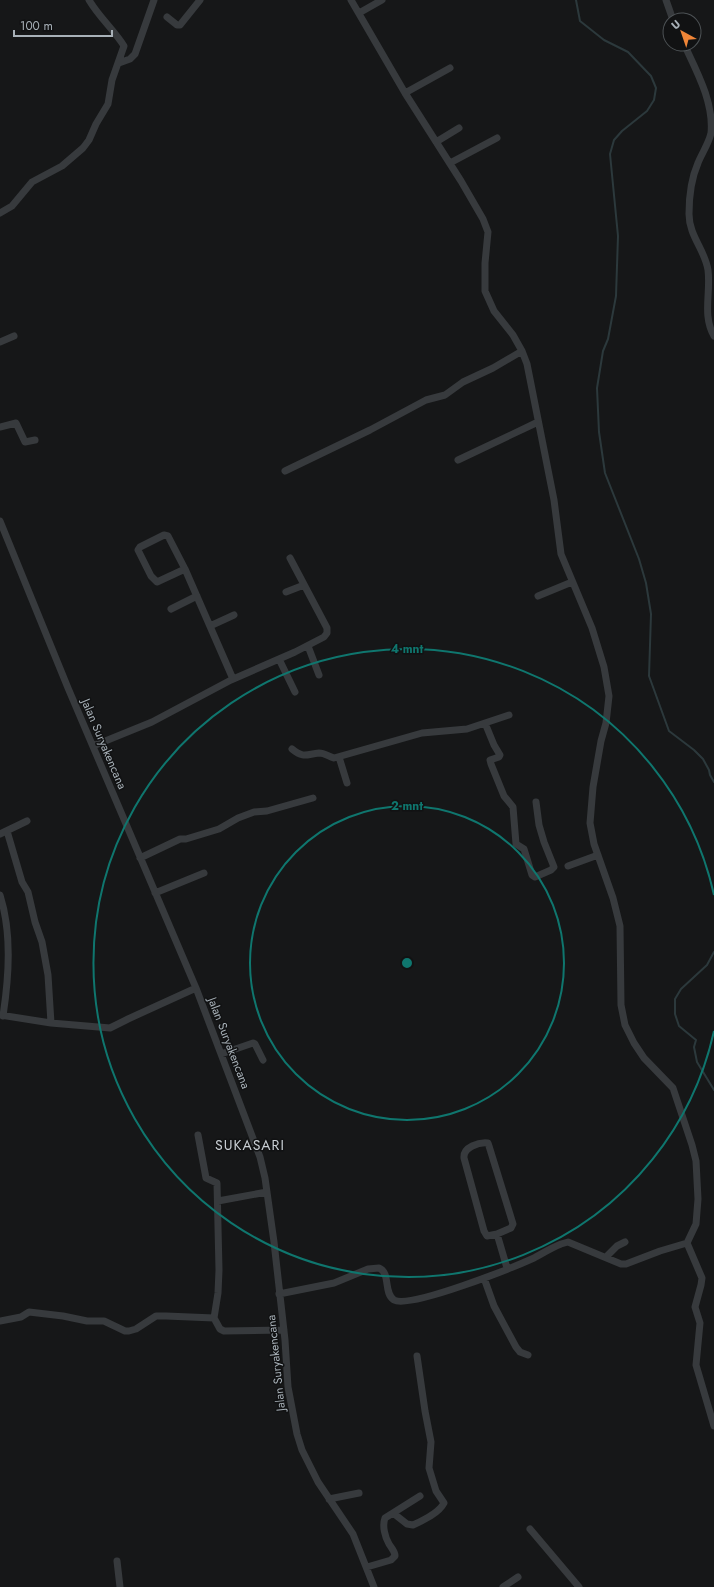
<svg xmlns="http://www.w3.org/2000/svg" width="714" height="1587" viewBox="0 0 714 1587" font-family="Jost,sans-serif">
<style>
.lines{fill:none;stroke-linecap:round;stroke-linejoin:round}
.stream{stroke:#2c393c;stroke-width:2}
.minor{stroke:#373a3d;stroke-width:7}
.ring{fill:none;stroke:#0f766e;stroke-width:2}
.labels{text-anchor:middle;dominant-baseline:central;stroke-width:3;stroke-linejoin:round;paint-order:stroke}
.street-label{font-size:12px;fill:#a8b1b8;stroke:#111213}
.quarter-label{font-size:14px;letter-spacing:1px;fill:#c9cfd4;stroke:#111213}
.centre{fill:#0f766e;stroke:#111213;stroke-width:2}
.ring-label{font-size:12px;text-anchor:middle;font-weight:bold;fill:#0f766e;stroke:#111213;stroke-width:3;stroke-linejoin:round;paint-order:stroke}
</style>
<rect width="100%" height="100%" fill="#161718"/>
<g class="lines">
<path class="stream" d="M576,0L580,21L604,40L628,52L651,76L656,88L654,100L647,111L622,131L614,140L610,154L618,236L616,296L608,339L603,351L597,388L599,432L605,473L639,559L646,583L651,614L649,676L669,731L694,750L703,759L709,770L710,775L714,782
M714,952L707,965L681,989L675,999V1014L679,1026L696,1040L694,1047L697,1062L714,1090"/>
<path class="minor" d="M666,0L673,20
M359,13L382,0
M167,17L177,25H180L200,0
M684,44C696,70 714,102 711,133C709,143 702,153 698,163C691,179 689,197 689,214C689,236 705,250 708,270C711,293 702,315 714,336
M119,63L130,59L135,54L154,0
M405,93L450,68
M436,142L459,128
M450,163L497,138
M0,213L12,206L32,182L62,166L83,148L89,140L96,124L108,104L112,80L124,46C114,30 99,17 89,0
M0,342L14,336
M0,427L16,423L25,442L35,440
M458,460L538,422
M285,471L370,430L426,400L445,395L463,382L493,368L522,351
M0,521L68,688L196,988L260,1157L265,1178L274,1242L285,1340L288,1387L297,1434L302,1450L318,1482L353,1534L374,1587
M185,569L157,582L151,576L138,550L140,547L164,535L168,536L185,569L233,679
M286,592L304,585
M538,596L572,582
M171,609L197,596
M210,626L234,615
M308,646L319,675
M279,659L295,692
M485,723L494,745L500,755L499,757L490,760L491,764L504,796L513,807L516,844L524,849L532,875L535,877L551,870L554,867L544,842L539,825L536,802
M93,746L152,722L231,680L295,652L324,637L327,633V628L290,558
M292,749C304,759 307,754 319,753C325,753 329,757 334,758L422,733L467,729L509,715
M339,757L347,783
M7,831L22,882L28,892L35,922L42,942L48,975L51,1023
M0,834L27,821
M140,858L180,839H186L219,829L238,818L254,812L267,811L313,798
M568,866L598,855
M155,893L204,873
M0,895C12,933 9,976 3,1016
M0,1015L51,1023L110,1028L128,1019L196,988
M221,1054L253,1043L255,1044L263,1060
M198,1135L206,1178L217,1183L219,1270L218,1293L214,1318
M218,1201L267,1192
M497,1234L511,1228L513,1224L489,1146L488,1143C479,1142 463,1147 464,1158L484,1231L487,1236L497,1234L507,1268
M687,1243L702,1278L701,1285L695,1307L700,1323L696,1365L714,1426
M606,1257L617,1246L625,1242
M484,1278L494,1306L516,1347L520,1352L528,1355
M279,1294L334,1283L368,1269L379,1268C391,1273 383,1293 394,1300C410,1309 514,1267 534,1258C543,1253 551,1248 561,1244L568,1242L621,1264H626L660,1251L687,1243L696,1224L698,1199L696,1161L692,1145L673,1088L644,1058L634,1043L625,1025L621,1005L620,926L613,898L594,844L590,823L593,787L601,741L606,723L609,696L604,667L592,628L561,554L554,500L527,364L522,351L513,335L494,311L485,291V263L488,232L483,219L461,181L405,93L351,0
M0,1321L21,1317L29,1312L63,1316L87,1321H104L125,1331H129L136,1329L156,1316H166L214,1318L220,1329L224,1331L284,1330
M329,1499L359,1493
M393,1513L420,1496
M530,1529L579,1587
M117,1561L120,1587
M367,1567L391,1560L395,1556C395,1551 392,1549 389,1544C385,1537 382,1526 385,1518L393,1513L407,1524L413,1525C424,1520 439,1513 444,1503L436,1491L429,1468L431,1442L425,1411L417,1356
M503,1587L518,1577"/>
</g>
<g class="ring">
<circle cx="407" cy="963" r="157"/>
<path d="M714 1031A314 314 0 1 1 714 895"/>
</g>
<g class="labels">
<g class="street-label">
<text transform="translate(104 744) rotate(67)">Jalan Suryakencana</text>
<text transform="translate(229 1043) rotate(69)">Jalan Suryakencana</text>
<text transform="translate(276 1363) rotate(-96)">Jalan Suryakencana</text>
</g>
<g class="quarter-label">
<text x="250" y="1145">SUKASARI</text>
</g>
</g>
<circle cx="407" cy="963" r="6" class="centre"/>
<g class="ring-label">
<text x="407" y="653">4 mnt</text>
<text x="407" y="810">2 mnt</text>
</g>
<g transform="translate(682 32) rotate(320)"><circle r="19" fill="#111213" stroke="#4d5255"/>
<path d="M0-3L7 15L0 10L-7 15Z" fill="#ef8537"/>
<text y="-6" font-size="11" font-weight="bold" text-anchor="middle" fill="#a8b1b8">U</text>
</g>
<path d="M14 30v6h98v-6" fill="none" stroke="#a8b1b8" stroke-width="2"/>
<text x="20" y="30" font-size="12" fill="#a8b1b8" stroke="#111213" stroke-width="3" paint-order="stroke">100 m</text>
</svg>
